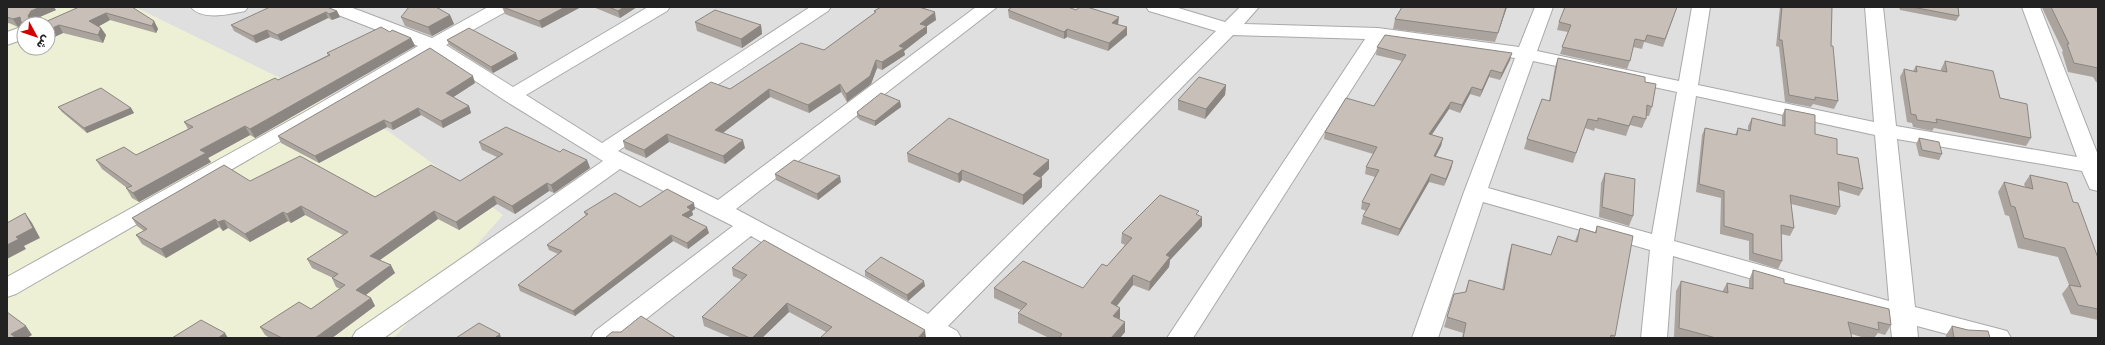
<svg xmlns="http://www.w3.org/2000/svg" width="2105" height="345" viewBox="0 0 2105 345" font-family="Rubik,'Noto Naskh Arabic',sans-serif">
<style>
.residential{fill:#e0dfdf;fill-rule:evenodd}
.farmland{fill:#eef0d5;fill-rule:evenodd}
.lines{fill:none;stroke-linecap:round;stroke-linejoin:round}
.minor-casing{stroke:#a9a9a9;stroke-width:2}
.minor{fill:#fff;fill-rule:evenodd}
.wall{fill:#aba49e}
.shaded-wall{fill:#8b8681}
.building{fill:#c7bfb8;stroke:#8b8681}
</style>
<rect width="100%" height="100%" fill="#f2efe9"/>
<path class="residential" d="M7,7H2098V338H7ZM24,24H48V48H24Z"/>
<path class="farmland" d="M7,7H135L388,131L503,215L394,338H7ZM24,24H48V48H24Z"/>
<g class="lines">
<defs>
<path id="minor" d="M191,7H248L245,11C231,14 201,21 191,7Z
M325,7H350L432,38L488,7H510L507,11L446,45L513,87L648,7H670L667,11L526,95L602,143L810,7H831L828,11L618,151L718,200L976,7H997L736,209L869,280L928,314L1216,31L1149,11L1146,7H1175L1225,22L1240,7H1259L1244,24L1378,28L1519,47L1535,7H1553L1537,51L1679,81L1692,7H1710L1698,85L1874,122L1865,7H1883L1896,126L2077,157L2022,7H2040L2098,155V191L2090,189L2082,171L1897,139L1915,307L2007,331L2011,338H1962L1917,326L1918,338H1892L1890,319L1673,256L1667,338H1641L1650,250L1483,202L1438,338H1412L1464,192L1515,58L1383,40L1193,338H1167L1365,39L1233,35L948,326L957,331L961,338H928L751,236L622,338H591L595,331L733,226L620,169L384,338H352L356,331L603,161L504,100L433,53L16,294L7,297V277L303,113L418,46L328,11ZM1533,61L1677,92L1652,234L1488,188ZM1696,96L1875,135L1889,301L1674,241Z
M24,26V39L7,45V32Z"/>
</defs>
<use href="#minor" class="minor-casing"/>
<use href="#minor" class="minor"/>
</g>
<path class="wall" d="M7,7L56,10L37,18L45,22L79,7L154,21L158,29L156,33L110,20L99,26L101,28L106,35L103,43L63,33L50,39L48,38V24H24V27L23,25L18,27L9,23L7,24Z
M502,7H581L542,28L505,14Z
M593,7H637L620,18Z
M881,7H927L924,9L936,20L927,26V33L904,51L905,55L882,70L877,68L871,84L847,102L841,92L809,113L770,97L723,133L745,148L725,164L669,142L646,158L625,149L623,141L730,89L824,50L875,13L874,11Z
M1402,7H1507L1495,42L1393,29L1395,19Z
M1677,7L1663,47L1644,42L1642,49L1633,47L1630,61L1627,69L1560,54L1568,32L1557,30L1559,22Z
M1780,7H1832L1831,46L1838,101L1834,109L1813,104L1811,107L1785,102L1779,47L1776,46Z
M1899,7H1958L1959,16L1956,21L1900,10Z
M2042,7H2098V83L2096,82L2093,77L2068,72L2062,52L2063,51L2044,12Z
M1008,10L1118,25L1127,27V35L1108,51L1067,37L1064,39L1009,18Z
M337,11L340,17L332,20L328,18L281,41L270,37L256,43L234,31L231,25Z
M450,15L454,24L432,36L405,26L401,17Z
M695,22L761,25L762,34L742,48L697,31Z
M390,32L411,38L415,46L255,138L250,135L208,158L211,162L139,202L132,198L126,188H127L102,169L96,160L136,155L188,129L184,122L278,80L328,55L327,53Z
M447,40L518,59L493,73L449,45Z
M1377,47L1510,60L1500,80L1489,77L1480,97L1470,94L1460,113L1449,109L1431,135L1443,138L1441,146L1436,156L1453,161L1451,169L1444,186L1429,182L1398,236L1361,224L1363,216L1366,211L1361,209L1362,202L1375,177L1365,174L1366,167L1373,154L1324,139L1325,132L1374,106L1402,61L1376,55Z
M1558,58L1645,82L1652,107L1649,116H1646V119L1642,128L1630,125L1626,136L1595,128L1594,131L1585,128L1573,163L1524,149L1527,139L1549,101L1555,67Z
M1945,61L2000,98L2031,138L2026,146L1934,128L1932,131L1913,127L1912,123L1907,122L1900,77L1904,69L1913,71L1916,66L1941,71V69Z
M475,83L453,97L469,106L471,113L443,128L421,115L393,130L387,127L319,163L281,143L278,136Z
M1226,85L1225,95L1205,119L1178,110V100Z
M900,101L901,107L875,126L860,120L857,117V112Z
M58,107L131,108L134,113L87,133L62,112Z
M1785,109L1815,134L1837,154L1863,189L1859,196L1839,190L1840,207L1836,215L1791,204L1794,228L1790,236L1781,234L1782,261L1778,269L1749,260V241L1720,234L1721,198L1696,192L1702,135L1705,128L1735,135L1738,128L1748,130V126L1752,118L1782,125V116Z
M1919,138L1942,154L1939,160L1919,156L1916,144Z
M479,142L560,152L587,160L590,168L554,193L549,191L515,214L497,204L459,230L438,219L380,260L395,273L366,295L371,298L375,306L332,338H270L265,335L260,327L311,309L340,289L336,287L332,278H333L312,268L307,259L343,235L305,215L291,223L288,221L250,242L228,228L223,231L219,227L166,258L142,244L136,235L144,231L137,226L132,218L250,181L375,197L460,181L497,157L482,150Z
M907,153L1049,169L1041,177L1042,178V187L1023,205L962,180L959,183L908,162Z
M1605,173L1633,216L1629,226L1599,217L1601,183Z
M775,174L841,182L818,200L776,180Z
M2030,175L2073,202L2098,258V320L2071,314L2062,294L2069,285L2058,257L2018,248L2009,216L2005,215L1998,192L2004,182L2025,187L2024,184Z
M640,207L695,209L692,211L693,215L688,218L709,233L688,249L673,241L575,316L520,291L518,285L558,254L549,250L547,245L586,216L584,212Z
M1198,215L1202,226L1170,260L1169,267L1149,291L1133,285L1117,306L1120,308V318L1119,319L1125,322V332L1120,338H1049L1018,323V313L1021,310L994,298V288H1083L1107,266L1125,245L1121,243L1122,233Z
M1597,226L1615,336V338H1462L1463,333L1444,327L1454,294L1465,292L1469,280L1502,290L1509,254L1512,244L1551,255L1575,241L1580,228L1595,232Z
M732,268L925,330L826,332L789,312L762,338H732L704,326L702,317L742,280L733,276Z
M1753,270L1784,283L1891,325L1885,335L1878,333L1874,338H1865L1851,334L1852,338H1677L1674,337L1676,291L1681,281L1722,292L1727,283L1749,288V280Z
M865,271L925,286L908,301L865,276Z
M1952,326L1990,338H1946V335Z"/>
<path class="shaded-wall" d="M40,7H54L56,10L35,19L33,23L28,16L31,11Z
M565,7H581L542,28L539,21Z
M624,7H637L620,18L618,11Z
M1506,7H1507L1495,42L1498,33Z
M337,11L340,17L332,20L329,14Z
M326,12L328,18L281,41L277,35Z
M935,12L936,20L927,26V33L904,51L905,55L882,70V62L920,24Z
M106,13L110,20L94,29L89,21Z
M450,15L454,24L432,36L428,27Z
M20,17L21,22L23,25L18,27L13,19Z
M1119,17L1118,25L1112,23Z
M154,21L158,29L156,33L152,26Z
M59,25L63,33L50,39L48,35V30Z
M761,25L762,34L742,48L741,39Z
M1127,27V35L1108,51L1109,43Z
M101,28L106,35L103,43L98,35Z
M1067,29V37L1064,39V32Z
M267,30L270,37L256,43L253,36Z
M411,38L415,46L255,138L250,129Z
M516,53L518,59L493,73L491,67Z
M1512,53L1510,60L1500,80L1502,73Z
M876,60L877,68L871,84L847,102L846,94Z
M1491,70L1489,77L1480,97L1482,90Z
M473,76L475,83L449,100L446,93Z
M840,84L841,92L809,113L808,105Z
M1226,85L1225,95L1205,119L1206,109Z
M1472,87L1470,94L1460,113L1462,105Z
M769,89L770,97L716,138L715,130Z
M900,101L901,107L875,126V121Z
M1451,102L1449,109L1427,142L1429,134Z
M469,106L471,113L443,128L441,121Z
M131,108L134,113L87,133L84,128Z
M418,108L421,115L393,130L391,123Z
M384,120L387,127L319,163L315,156Z
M245,126L250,135L208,158L211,162L139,202L133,193L200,150Z
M667,134L669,142L646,158L644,150Z
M1443,138L1441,146L1432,163L1434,156Z
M743,140L745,148L725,164L723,156Z
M587,160L590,168L554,193L551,185Z
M1049,160V169L1034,184L1033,174Z
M1453,161L1451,169L1444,186L1446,179Z
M962,170V180L959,183L958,174Z
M1431,174L1429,182L1398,236L1400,229Z
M840,176L841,182L818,200L817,194Z
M1042,178V187L1023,205V195Z
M547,183L549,191L515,214L512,206Z
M494,196L497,204L459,230L456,222Z
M694,203L695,209L692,211L693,215L683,221L682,215L687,207Z
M301,206L305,215L291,223L287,214Z
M434,211L438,219L374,264L370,256Z
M283,212L288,221L250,242L245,234Z
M25,213L32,223L40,238L24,246L26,249L7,259V245L16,237Z
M1202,217V226L1170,260L1169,267L1149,291L1150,282L1166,255Z
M215,219L219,227L166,258L161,249Z
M224,220L228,228L223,231L218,222Z
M707,227L709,233L688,249L687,243Z
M671,235L673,241L575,316L573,311Z
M391,265L395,273L360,299L356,290Z
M1133,275V285L1111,313V303Z
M924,281L925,286L908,301L907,295Z
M371,298L375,306L332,338H315Z
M787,303L789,312L762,338H752Z
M1120,308V318L1112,326L1113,316Z
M1125,322V332L1120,338H1111Z
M26,326L32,335L27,338H14L11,334Z
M925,330L926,338H918Z
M225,333L228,338H218Z
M500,334L501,338H497L496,337Z"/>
<path class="building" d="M7,7H40L31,11L28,16L29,18H42V21L45,22L79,7H132L154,21L152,26L106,13L89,21L101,28L98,35L59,25L48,30V24H27L21,22L20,17L13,19L7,17Z
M270,7H327L337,11L329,14L326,12L277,35L267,30L253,36L231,25Z
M409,7H436L450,15L428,27L401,17Z
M503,7H565L539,21Z
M609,7H624L618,11Z
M881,7H919L935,12L920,24L927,26L899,46L904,48L882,62L876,60L870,76L846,94L840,84L808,105L769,89L715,130L743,140L723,156L667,134L644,150L623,141L711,82L730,89L801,43L824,50L876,12L874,11Z
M1012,7H1068L1076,10L1080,7H1087L1119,17L1112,23L1127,27L1109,43L1067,29L1064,32L1008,10Z
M1402,7H1506L1498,33L1395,19Z
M1565,7H1677L1665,39L1647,35L1645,41L1635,39L1630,61L1562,47L1571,25L1559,22Z
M1782,7H1832L1831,46H1833L1838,101L1815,97V100L1789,95L1782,40H1779Z
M1912,7H1958L1959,16Z
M2051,7H2098V68L2074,63L2067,44H2069Z
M715,10L761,25L741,39L695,22Z
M381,27L390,32L392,30L411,38L250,129L245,126L200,150L206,153L133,193L126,188L132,186L96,160L124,147L136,155L193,127L184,122L275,78L278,80L330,55L327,53Z
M469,28L516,53L491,67L447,40Z
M1385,35L1512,53L1502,73L1491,70L1482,90L1472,87L1462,105L1451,102L1429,134L1443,138L1434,156L1453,161L1446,179L1431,174L1400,229L1363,216L1370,204L1362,202L1379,170L1366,167L1377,147L1325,132L1346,98L1374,106L1406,55L1377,47Z
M430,48L473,76L446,93L469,106L441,121L418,108L391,123L384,120L315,156L278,136Z
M1558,58L1645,77V82L1656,84L1652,107L1647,105L1646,119L1633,116L1629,126L1598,118V121L1588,119L1576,153L1527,139L1542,99L1550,101Z
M1945,61L1993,71L2000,98L2027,104L2031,138L1936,119L1937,123L1917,120L1916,115L1911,114L1904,69L1917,72L1916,66L1947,72Z
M1199,77L1226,85L1206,109L1178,100Z
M101,88L131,108L84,128L58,107Z
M881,93L900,101L875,121L859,115L857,112Z
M1785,109L1815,115V134L1837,139V154L1858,158L1863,189L1838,182L1840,207L1790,195L1794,228L1781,225L1782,261L1753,253V234L1724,226V191L1699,184L1705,128L1737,135L1738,128L1750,131L1752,118L1785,126Z
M949,118L1049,160L1033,174L1042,178L1023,195L962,170L958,174L907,153Z
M506,127L560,152L563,149L587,160L551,185L547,183L512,206L494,196L456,222L434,211L370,256L391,265L356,290L371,298L315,338H282L260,327L299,302L311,309L345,285L332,278L338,274L307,259L348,232L301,206L287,214L283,212L245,234L224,220L218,222L215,219L161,249L136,235L147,229L132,218L224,165L250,181L300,156L375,197L431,165L460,181L503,154L479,142Z
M1919,138L1939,142L1942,154L1922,150Z
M794,160L840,176L817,194L775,174Z
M1605,173L1635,179L1633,216L1602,207Z
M2030,175L2067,183L2073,202L2078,203L2098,258V309L2078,305L2069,285L2081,287L2065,248L2024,238L2015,207L2011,206L2004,182L2033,189Z
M667,189L694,203L687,207L691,210L682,215L707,227L687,243L671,235L573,311L518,285L562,251L547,245L588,214L584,212L615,193L640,207Z
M1160,195L1199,211L1196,214L1202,217L1166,255L1170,257L1150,282L1133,275L1111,303L1120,308L1113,316L1125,322L1111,338H1059L1062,334L1018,313L1027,304L994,288L1023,261L1083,288L1102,264L1107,266L1132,238L1122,233Z
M25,213L33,228L16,237L19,239L7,245V223Z
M1597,226L1633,236L1615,336L1611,335L1610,338H1463L1466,323L1447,317L1454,294L1466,292L1469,280L1504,290L1512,244L1551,255L1558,236L1577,242L1580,228L1596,233Z
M764,240L925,330L918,338H820L832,327L787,303L752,338H750L702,317L747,275L732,268Z
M881,257L924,281L907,295L865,271Z
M1753,270L1784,279V283L1889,309L1891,325L1878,322L1879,330L1848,322L1852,338H1716L1679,328L1681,281L1728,293L1727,283L1753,289Z
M7,312L26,326L11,334L16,338H7Z
M641,316L676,338H605L612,332H621Z
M201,320L225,333L218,338H172Z
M479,323L500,334L496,337L499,338H456Z
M1952,326L1968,330L1988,331L1990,338H1954Z"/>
<rect width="2105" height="345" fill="none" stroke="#222222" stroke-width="16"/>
<g transform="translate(36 36) rotate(130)"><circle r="19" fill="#ffffff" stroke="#a7a7a7"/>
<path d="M0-3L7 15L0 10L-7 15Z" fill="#d40000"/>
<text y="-6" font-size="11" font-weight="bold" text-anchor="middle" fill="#222222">ش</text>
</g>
</svg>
